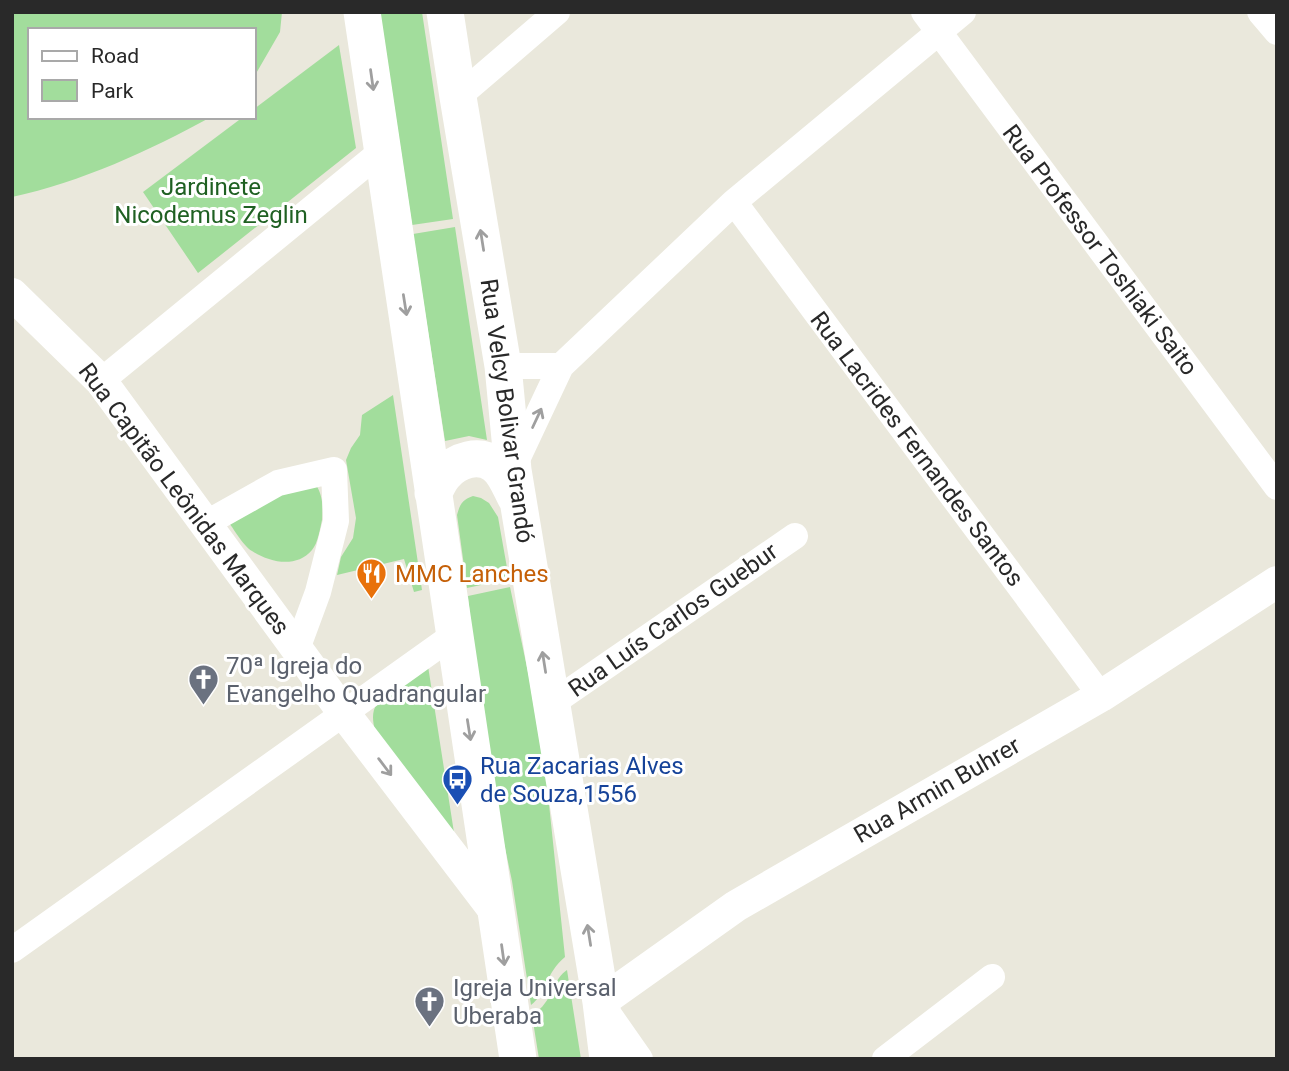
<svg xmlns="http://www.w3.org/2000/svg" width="1289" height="1071" viewBox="0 0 1289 1071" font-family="Roboto,sans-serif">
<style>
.green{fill:#a2dd9c}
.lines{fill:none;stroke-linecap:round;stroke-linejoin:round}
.minor{stroke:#fff;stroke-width:26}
.tertiary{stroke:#fff;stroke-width:32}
.secondary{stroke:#fff;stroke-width:37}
.oneway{stroke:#9f9f9f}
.labels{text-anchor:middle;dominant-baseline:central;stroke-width:6;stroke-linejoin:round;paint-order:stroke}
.park-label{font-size:24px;fill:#1f6022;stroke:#fff}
.street-label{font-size:24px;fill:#292929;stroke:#fff}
.food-label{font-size:24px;fill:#c56008;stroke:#fff;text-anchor:start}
.worship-label{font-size:24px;fill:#5b616d;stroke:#fff;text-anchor:start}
.transit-label{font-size:24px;fill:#164399;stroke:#fff;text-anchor:start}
</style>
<rect width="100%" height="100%" fill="#eae8dc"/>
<path class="green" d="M12,12H282L280,32L254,77V30H30V117H211C149,151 81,182 12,197Z
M380,12H422L453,219L412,225Z
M339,45L356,148L198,273L143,192L243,117H254V109Z
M455,227L487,440L469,436L445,441L413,234Z
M393,395L422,590L414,592L404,559L337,575L341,557L353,538L356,518L346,460L351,448L360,435L362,415Z
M315,483C323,496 323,505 322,520C320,529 318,543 312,550C296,569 269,562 252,551C243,546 232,526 225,517L263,495Z
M473,496L481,498L489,503L498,517L509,579L467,588L457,515C460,504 462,500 473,496Z
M510,587L529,677L547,785L565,957C546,972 547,993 531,1005L512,881L491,782L478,695L468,596Z
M428,666L455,839L375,731C373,722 371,712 377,704C383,695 418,673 428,666Z
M567,970L581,1059H539L532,1015C537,1011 542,1008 545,1003C554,992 554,979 567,970Z"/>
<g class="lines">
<path class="minor" d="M924,12L1277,487
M1260,12L1277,32
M458,97L557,12
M734,202L1101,696
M503,366H561
M101,381L382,151
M513,468L561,366L734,202L963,12
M205,524L278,483L334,470L336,521L318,592L297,649
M551,704L795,536
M12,950L455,634
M603,1006L640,1059
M885,1059L992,977"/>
<path class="tertiary" d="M12,294L101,381L343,712L497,914
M601,1002L736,906L1101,696L1277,582"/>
<path class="secondary" d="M362,12L518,1059
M445,12L458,97L503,366L513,470L601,1002L608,1059
M433,493C437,487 440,479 445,474C457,460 479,453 495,465C505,472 510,487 516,498"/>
</g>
<defs><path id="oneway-shaft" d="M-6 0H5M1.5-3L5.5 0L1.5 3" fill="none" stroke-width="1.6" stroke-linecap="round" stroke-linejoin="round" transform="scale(1.75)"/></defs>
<g class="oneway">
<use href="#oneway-shaft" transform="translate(372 80) rotate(82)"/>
<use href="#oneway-shaft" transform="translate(482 240) rotate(-99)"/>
<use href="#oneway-shaft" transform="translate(405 305) rotate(81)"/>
<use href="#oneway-shaft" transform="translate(537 418) rotate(-65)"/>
<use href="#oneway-shaft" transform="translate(544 662) rotate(-99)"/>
<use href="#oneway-shaft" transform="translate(469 730) rotate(81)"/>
<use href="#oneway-shaft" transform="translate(385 767) rotate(53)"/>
<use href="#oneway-shaft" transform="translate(589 935) rotate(-99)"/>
<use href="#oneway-shaft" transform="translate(503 955) rotate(82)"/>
</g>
<defs>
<symbol id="restaurant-pin" viewBox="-11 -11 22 30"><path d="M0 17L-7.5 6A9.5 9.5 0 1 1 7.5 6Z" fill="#e8710a" stroke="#fff"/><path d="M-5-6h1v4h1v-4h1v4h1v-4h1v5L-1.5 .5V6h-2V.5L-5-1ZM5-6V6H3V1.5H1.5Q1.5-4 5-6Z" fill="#fff"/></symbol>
<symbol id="church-pin" viewBox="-11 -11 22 30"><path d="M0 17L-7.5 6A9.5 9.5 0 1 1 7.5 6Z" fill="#6b7280" stroke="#fff"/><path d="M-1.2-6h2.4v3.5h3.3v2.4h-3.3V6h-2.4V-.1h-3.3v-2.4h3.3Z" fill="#fff"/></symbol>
<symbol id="bus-pin" viewBox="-11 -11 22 30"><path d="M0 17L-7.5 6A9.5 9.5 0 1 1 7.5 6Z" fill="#1a4fb4" stroke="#fff"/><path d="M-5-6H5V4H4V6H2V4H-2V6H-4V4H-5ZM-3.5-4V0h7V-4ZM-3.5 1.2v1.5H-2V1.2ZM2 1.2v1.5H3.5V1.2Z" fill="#fff"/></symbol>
</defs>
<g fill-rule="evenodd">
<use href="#restaurant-pin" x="354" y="556" width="35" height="47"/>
<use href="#church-pin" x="186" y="662" width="35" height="47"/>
<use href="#bus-pin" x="440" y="762" width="35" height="47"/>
<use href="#church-pin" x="412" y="984" width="35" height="47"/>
</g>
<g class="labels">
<g class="park-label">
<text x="211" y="187">Jardinete<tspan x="211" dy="28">Nicodemus Zeglin</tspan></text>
</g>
<g class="street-label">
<text transform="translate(1100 250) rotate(53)">Rua Professor Toshiaki Saito</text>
<text transform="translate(507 411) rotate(82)">Rua Velcy Bolivar Grandó</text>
<text transform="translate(917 449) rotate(53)">Rua Lacrides Fernandes Santos</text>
<text transform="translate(184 499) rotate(53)">Rua Capitão Leônidas Marques</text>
<text transform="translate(673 620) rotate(-35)">Rua Luís Carlos Guebur</text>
<text transform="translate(937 790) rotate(-30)">Rua Armin Buhrer</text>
</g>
<g class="food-label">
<text x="395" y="574">MMC Lanches</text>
</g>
<g class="worship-label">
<text x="226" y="666">70ª Igreja do<tspan x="226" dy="28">Evangelho Quadrangular</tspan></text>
<text x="453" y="988">Igreja Universal<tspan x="453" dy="28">Uberaba</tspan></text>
</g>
<g class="transit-label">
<text x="480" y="766">Rua Zacarias Alves<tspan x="480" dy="28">de Souza,1556</tspan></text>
</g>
</g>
<rect width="1289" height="1071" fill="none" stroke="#292929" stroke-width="28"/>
<rect x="28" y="28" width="228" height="91" fill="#ffffff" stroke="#a9a9a9" stroke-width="2"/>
<rect x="42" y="51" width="35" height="10" fill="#ffffff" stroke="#a9a9a9" stroke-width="2"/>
<text x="91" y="63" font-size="21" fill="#292929">Road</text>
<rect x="42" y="80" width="35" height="21" fill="#a2dd9c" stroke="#a9a9a9" stroke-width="2"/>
<text x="91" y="98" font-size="21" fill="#292929">Park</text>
</svg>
